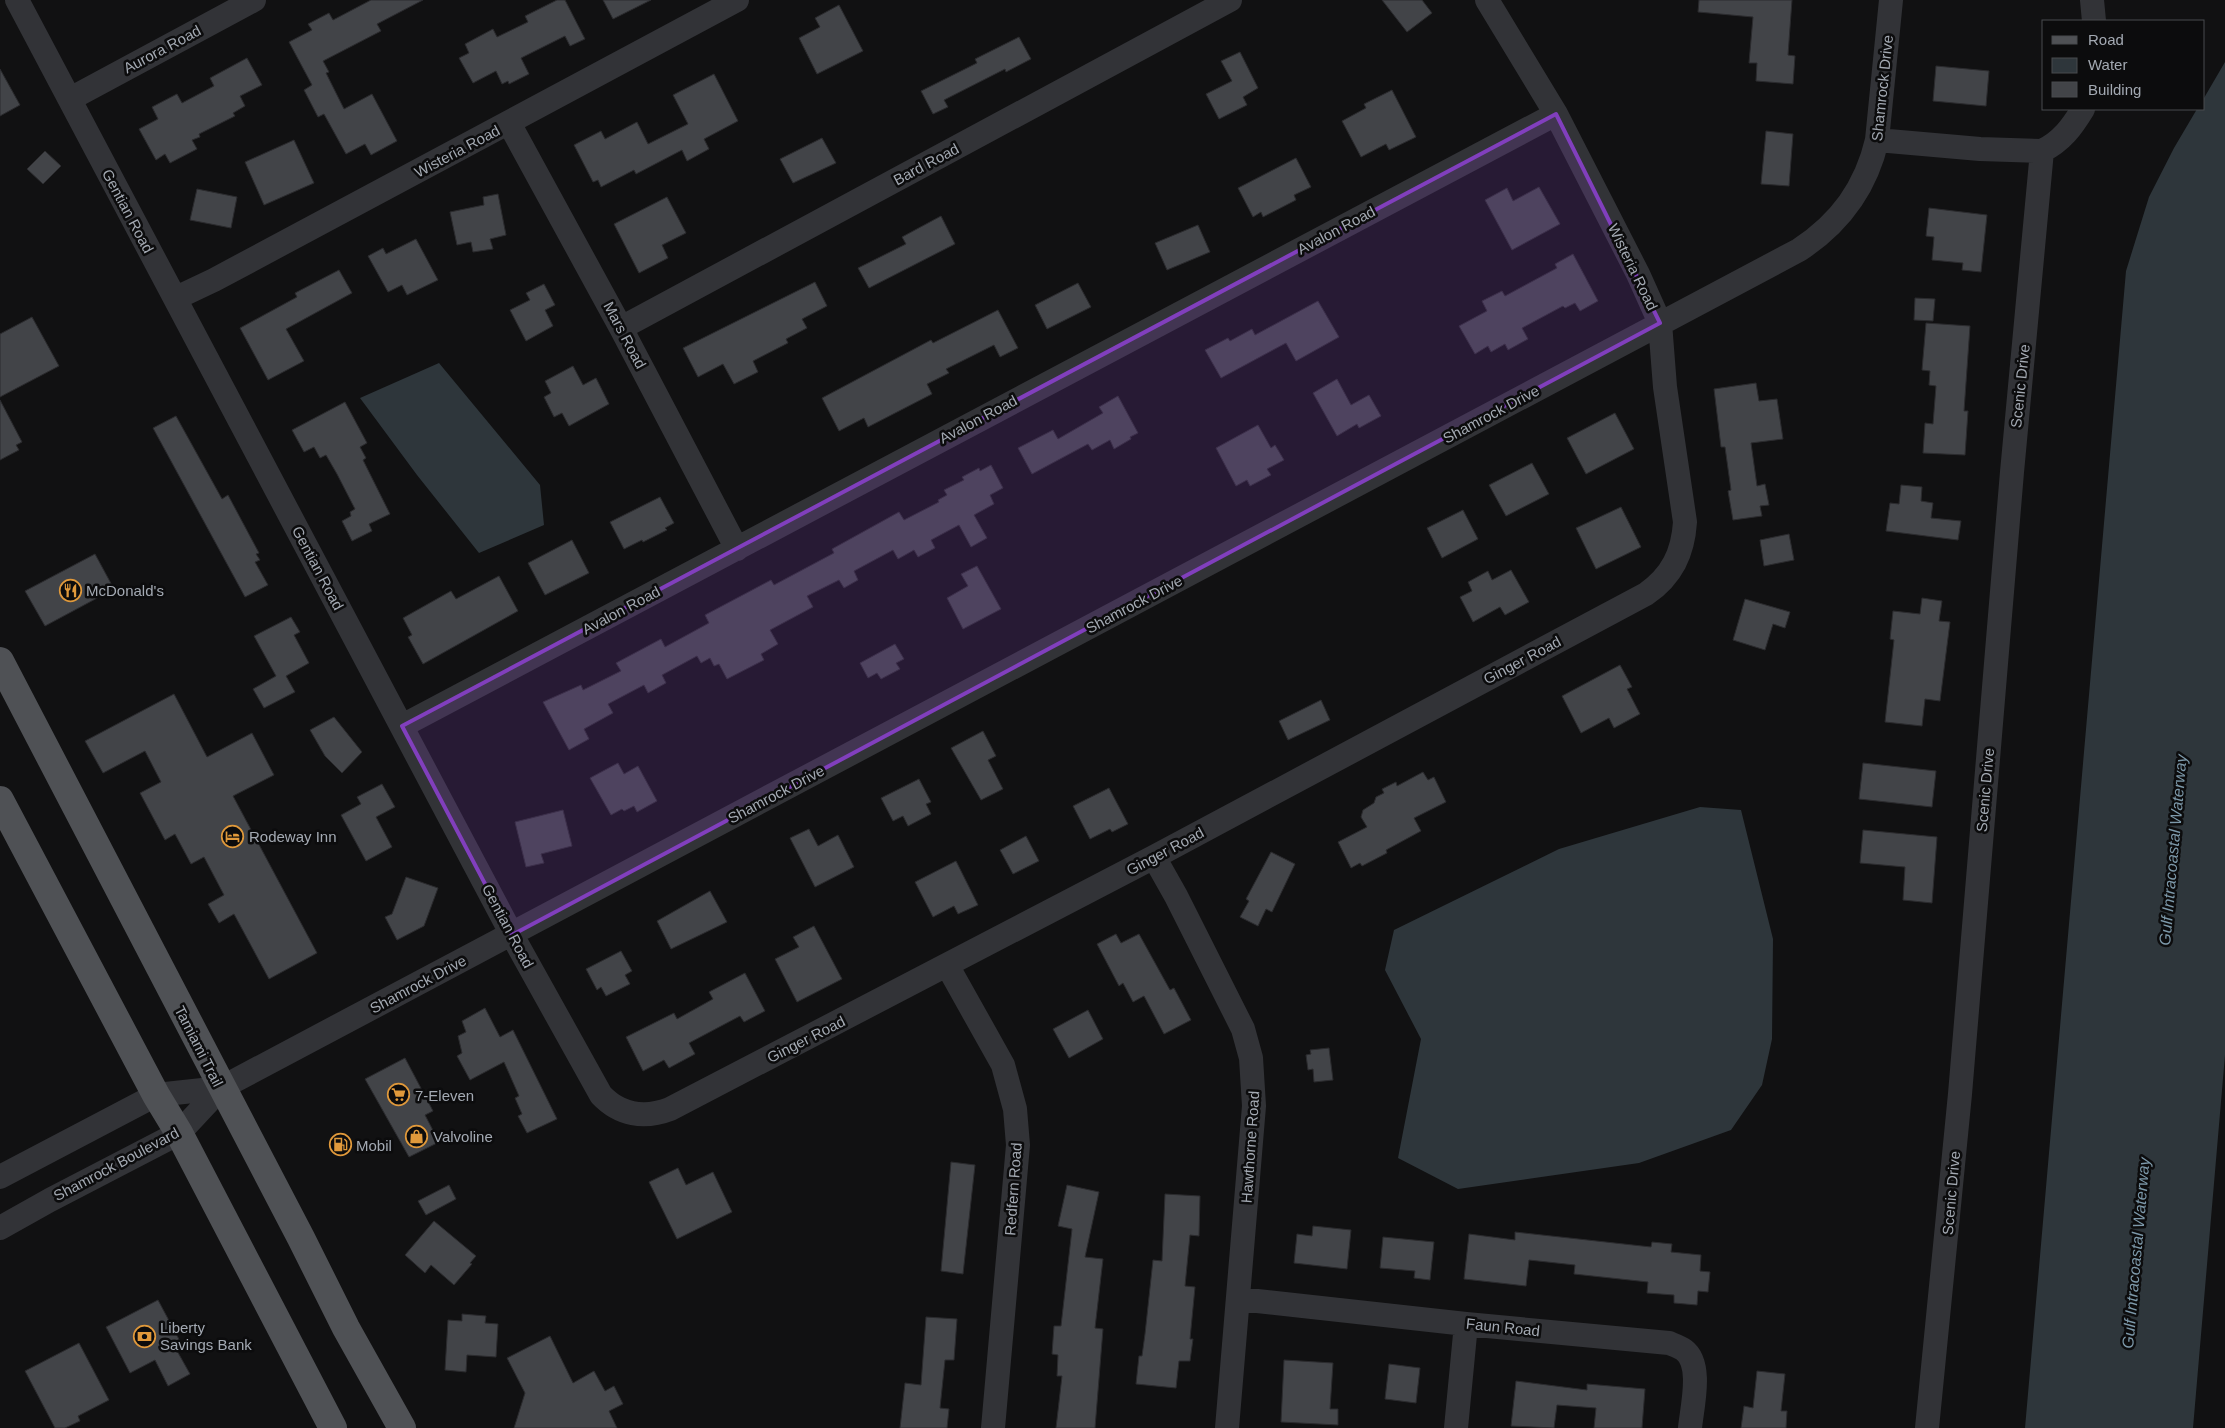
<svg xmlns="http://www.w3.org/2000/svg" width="2225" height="1428" viewBox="0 0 2225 1428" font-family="Helvetica,sans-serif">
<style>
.water{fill:#2e363b}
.building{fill:#424448;stroke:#2b2b2e}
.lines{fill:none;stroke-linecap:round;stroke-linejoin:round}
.minor{stroke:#323337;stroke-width:24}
.major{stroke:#4f5155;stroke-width:28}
.marked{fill:#813fbd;fill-opacity:0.2;stroke:#813fbd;stroke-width:4;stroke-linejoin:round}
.labels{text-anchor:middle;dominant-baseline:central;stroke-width:5;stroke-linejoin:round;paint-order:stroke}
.street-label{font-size:15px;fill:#a3a9b2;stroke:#0c0c0d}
.poi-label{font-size:15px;fill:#a3a9b2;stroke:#0c0c0d;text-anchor:start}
.water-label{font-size:16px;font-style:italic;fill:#7d99aa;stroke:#0c0c0d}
</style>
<rect width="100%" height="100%" fill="#111112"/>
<path class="water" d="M2225,62V1055L2193,1428H2025L2126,271L2149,197L2174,148L2197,109H2204V98Z
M439,363L540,485L544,525L479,553L417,475L360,398Z
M1700,807L1741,810L1773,939L1772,1039L1762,1085L1731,1130L1639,1163L1458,1189L1398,1158L1421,1039L1385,970L1394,930L1559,849Z"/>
<path class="building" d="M371,0H423L377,24L381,31L323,61L329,72L326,73L344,109L372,94L397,141L371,155L365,144L346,154L324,114L318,117L304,90L312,85L289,42L312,30L308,24L329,13L333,20Z
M557,0H565L585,39L570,46L565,36L521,58L529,74L509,84L508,81L502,84L496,71L473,83L459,58L469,53L465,44L493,29L497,37L528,22L525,16Z
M603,0H651L613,19Z
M1382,0H1422L1432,13L1407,32Z
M1699,0H1792L1788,55L1795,56L1793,84L1756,81L1757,63H1749L1753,17L1698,12Z
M839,5L863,51L817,74L799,38L820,27L815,18Z
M1019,37L1031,59L1006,72L1005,69L944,100L948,107L933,114L921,91L977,63L975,59Z
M1240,52L1258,88L1243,97L1247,105L1219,119L1206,94L1232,81L1221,61Z
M247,58L262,85L240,96L245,106L233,113L235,116L199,134L200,137L192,140L197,149L170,163L165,154L156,160L139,129L158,119L152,107L177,94L182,103L214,86L210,78Z
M1936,66L1989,71L1986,106L1933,101Z
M0,69L20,105L0,116Z
M714,74L738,121L704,139L709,149L687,161L682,150L636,174L634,170L601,187L598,180L593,182L574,145L601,131L605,139L637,122L648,144L688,124L673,95Z
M1392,90L1416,137L1389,150L1386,144L1361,157L1342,121L1366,108L1364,104Z
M1766,131L1793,134L1789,186L1761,184Z
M822,138L836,163L793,183L780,159Z
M294,140L314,183L264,205L245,162Z
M45,151L61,166L43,184L27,169Z
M1296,158L1311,187L1294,195L1296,200L1263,217L1261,212L1253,217L1238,188Z
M1539,187L1560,224L1512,250L1485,200L1507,188L1513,201Z
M197,189L237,197L231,228L190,220Z
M498,194L506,235L490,239L493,249L473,252L471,242L457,245L450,212L484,205L483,197Z
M667,197L686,233L662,245L668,258L639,273L614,224Z
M1929,208L1987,215L1981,272L1962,270L1963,263L1932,260L1934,237L1926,236Z
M941,216L955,244L869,288L858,268L906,244L902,237Z
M1198,225L1210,252L1167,270L1155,243Z
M416,239L438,280L407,295L402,285L388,292L368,256L383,248L386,254Z
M1573,254L1598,301L1580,311L1575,303L1565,308L1563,306L1522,328L1528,339L1508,350L1505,344L1491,352L1488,346L1475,354L1459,326L1487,311L1482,301L1502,291L1505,296L1557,268L1555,264Z
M339,270L352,293L286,329L304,361L268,380L240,328L297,297L295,293Z
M815,282L827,306L802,319L807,328L786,339L788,343L753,361L758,372L734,384L723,364L698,377L683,348Z
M1078,283L1091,307L1047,329L1035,305Z
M544,284L555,305L545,310L553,326L526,341L510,310L530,300L526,293Z
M1915,298L1935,299L1933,321L1914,320Z
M1318,301L1339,337L1296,361L1286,343L1221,378L1205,350L1228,338L1230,341L1252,329L1255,335Z
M998,310L1018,348L1000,357L994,345L946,369L949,373L927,384L932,394L868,427L864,418L839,431L822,398L931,340L933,343Z
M32,317L59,366L0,397V334Z
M1926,323L1970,326L1964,411H1968L1965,455L1923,453L1925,423L1933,424L1936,386L1929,385L1930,371L1922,370Z
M573,366L583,385L596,378L609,404L569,426L562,413L554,417L544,397L551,393L545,381Z
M1337,379L1351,405L1369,395L1381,416L1359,428L1357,424L1337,436L1313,393Z
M1756,383L1759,401L1777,399L1783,439L1751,443L1757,486L1765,484L1769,505L1760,506L1762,516L1733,520L1728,491L1731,490L1725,447H1721L1714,389Z
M1118,396L1138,433L1130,437L1131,439L1114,449L1110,440L1092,450L1088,444L1032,474L1018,448L1053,430L1058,439L1103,413L1099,407Z
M0,400L22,442L16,445L19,450L0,460Z
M345,402L367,443L360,447L366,458L363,460L390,514L369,524L372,531L352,541L342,521L351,516L350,512L355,509L337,474L326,455L320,458L314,447L304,452L292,430Z
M1615,413L1634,449L1586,474L1567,438Z
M176,416L222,499L228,495L259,553L256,554L260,560L255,562L268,585L245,597L153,428Z
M1258,425L1271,448L1275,445L1284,460L1267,469L1271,475L1250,486L1247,480L1236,486L1216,448Z
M1532,463L1549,494L1506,516L1489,485Z
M991,465L1003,488L990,495L994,504L974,515L987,538L971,547L959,525L931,540L935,548L918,557L914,550L898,559L893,550L854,571L858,580L844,588L839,580L807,596L813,607L770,630L778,644L761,654L764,660L727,679L719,664L714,666L710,658L701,663L697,656L662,675L666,683L648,693L644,685L608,704L613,713L584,729L589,739L569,750L543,702L581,685L583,690L621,671L616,663L661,639L665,647L709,623L705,615L771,580L774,585L834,553L832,549L899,512L904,520L939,502L938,500L947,495L944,490L964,480L962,477L979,468L980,471Z
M1901,485L1922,487L1921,501L1933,503L1931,518L1961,521L1958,540L1886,531L1890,503L1899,504Z
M660,497L674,523L665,528L667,530L643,542L642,540L624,549L610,522Z
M1621,507L1641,547L1596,569L1576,528Z
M1463,510L1478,539L1442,558L1427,528Z
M1789,534L1794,560L1764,566L1760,540Z
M572,540L589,573L545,595L528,563Z
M95,554L114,589L45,626L25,591Z
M977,566L1001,609L963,629L947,598L968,586L961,574Z
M1511,570L1529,602L1505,615L1500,607L1473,622L1460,597L1472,591L1468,582L1488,571L1492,580Z
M499,576L518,611L423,664L408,637L412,635L403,618L451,591L456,599Z
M1922,598L1942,601L1939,621L1950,622L1940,701L1925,699L1922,726L1885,722L1894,640L1890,639L1893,611L1920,614Z
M1745,599L1790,612L1785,628L1773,624L1765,650L1733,640Z
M291,617L300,632L294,635L309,663L286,676L295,692L264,708L253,689L276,676L254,636Z
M895,644L904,659L896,663L900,669L881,679L877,673L868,678L860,663Z
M1620,665L1632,687L1627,689L1640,714L1614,728L1609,718L1581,733L1562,696Z
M174,694L207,757L252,733L274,775L233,796L317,953L269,979L234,914L219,923L208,904L224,895L204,857L191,864L175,834L165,840L140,793L161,782L145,751L103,773L85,741Z
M1321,700L1330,720L1288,740L1279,721Z
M334,717L362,752L342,773L325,756L310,730Z
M983,731L996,756L988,760L1003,789L981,800L951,748Z
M618,763L624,774L638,766L657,801L637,812L634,806L624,811L622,809L611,815L590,778Z
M1863,763L1936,771L1932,807L1859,799Z
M1423,772L1428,780L1434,777L1446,802L1414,818L1421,831L1386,850L1387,853L1362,866L1360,863L1351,868L1338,842L1367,827L1361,817L1363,810L1374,803L1376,797L1384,793L1382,789L1396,782L1397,786Z
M919,779L931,802L926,804L931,814L908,826L903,816L893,821L881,798Z
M382,784L395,807L376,817L392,847L366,861L341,815L361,804L357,797Z
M1109,788L1128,824L1112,832L1110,829L1090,839L1073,806Z
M563,810L572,846L541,854L544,863L526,867L515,822Z
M809,829L818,846L838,835L854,867L815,887L790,838Z
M1863,830L1937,837L1932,903L1903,900L1905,867L1860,863Z
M1026,836L1039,861L1013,874L1000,850Z
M1271,852L1295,864L1272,912L1266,909L1258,926L1240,917L1249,901L1246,899Z
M956,861L978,905L958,914L954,906L933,917L915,882Z
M406,877L438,888L424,926L397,940L385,917L392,914Z
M710,891L727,922L671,949L657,921Z
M814,926L842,979L797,1002L775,959L799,947L793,937Z
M1116,934L1121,943L1139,934L1170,990L1174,988L1191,1020L1164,1034L1144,996L1133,1002L1123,983L1119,986L1097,944Z
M621,951L632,971L625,975L630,984L606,996L601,987L597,990L586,969Z
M745,973L765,1011L744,1022L740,1016L689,1043L695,1054L669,1068L664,1060L643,1071L626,1037L674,1013L677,1019L713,999L709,992Z
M485,1008L500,1037L513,1030L557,1119L527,1133L518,1116L522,1114L515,1098L519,1096L504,1062L470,1080L457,1056L462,1053L458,1036L466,1032L462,1021Z
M1088,1010L1103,1039L1069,1058L1053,1029Z
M1329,1048L1333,1080L1314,1082L1313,1069L1308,1070L1306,1055L1311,1054L1310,1050Z
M405,1058L433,1111L425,1115L439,1142L409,1157L365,1079Z
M951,1162L975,1165L963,1274L941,1271Z
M678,1168L686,1185L713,1172L732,1212L677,1239L649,1182Z
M449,1185L456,1199L426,1215L418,1201Z
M1067,1185L1099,1192L1085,1257L1103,1259L1095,1328L1103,1329L1095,1428H1056L1062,1376H1057L1058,1355L1052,1354L1054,1326H1061L1072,1229L1058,1226Z
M1165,1194L1200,1196L1199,1236L1190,1235L1185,1286L1195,1287L1190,1339H1193L1190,1361H1179L1176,1388L1136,1384L1139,1356H1142L1145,1334L1153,1260L1162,1261Z
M434,1221L476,1256L470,1263L472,1264L454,1285L431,1265L425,1273L405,1255Z
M1313,1226L1351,1230L1347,1269L1294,1263L1297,1234L1312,1236Z
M1515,1232L1651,1247L1652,1242L1672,1244L1671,1252L1701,1255L1700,1271L1710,1272L1708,1292L1698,1291L1697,1305L1674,1303V1295L1647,1293L1648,1282L1574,1274L1575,1265L1529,1260L1526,1286L1464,1279L1469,1234L1515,1240Z
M1383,1237L1434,1242L1430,1280L1414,1278L1415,1271L1380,1268Z
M158,1300L182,1345L176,1349L190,1374L168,1386L155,1360L130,1373L106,1327Z
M462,1314L486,1316L485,1323L498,1324L496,1357L467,1355L466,1372L445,1370L448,1320L462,1321Z
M926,1317L957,1319L954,1360H945L940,1408L949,1409L947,1428H900L905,1383L921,1385Z
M550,1336L573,1383L594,1371L605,1391L614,1386L623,1404L609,1411L617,1428H514L525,1393L507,1358Z
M79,1343L109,1400L78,1416L80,1421L65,1428H55L25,1371Z
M1284,1360L1333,1363L1330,1409H1338V1425L1281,1422Z
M1389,1364L1420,1368L1416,1403L1385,1399Z
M1757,1371L1785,1374L1781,1411H1787L1786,1428H1741L1744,1406L1753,1408Z
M1516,1381L1587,1390V1384L1645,1389L1642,1428H1594L1596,1408L1557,1405L1554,1428L1511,1426Z"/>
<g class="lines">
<path class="minor" d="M17,0L512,935L601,1095C620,1115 644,1119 670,1109L1154,857L1646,594C1672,576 1683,553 1685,522L1665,387L1660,323L1638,274L1556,114L1487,0
M2092,0L2094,21
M70,99L254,0
M509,123L621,328L737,549
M1877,140L1980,149L2042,151
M176,298L214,280L737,0
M621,328L1230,0
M402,726L1556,114
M1154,857L1176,896L1243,1029L1251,1058L1254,1106L1227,1428
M947,965L1003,1065L1015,1109L1018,1145L993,1428
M0,1177L156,1095L221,1088
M0,1228L50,1200L179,1133L221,1088L1799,250C1840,223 1866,188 1877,140L1891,0
M1239,1299L1466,1324L1669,1343C1674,1345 1680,1347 1684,1350C1703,1364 1692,1407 1690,1428
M1456,1428L1466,1324
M1927,1428L1960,1094L2012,472L2042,151C2062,141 2072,127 2083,109"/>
<path class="major" d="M0,661L301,1238L346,1328L402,1428
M0,800L156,1095L179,1133L333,1428"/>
</g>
<path class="marked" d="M1556,114L1660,323L512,935L402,726Z"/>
<defs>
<symbol id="restaurant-ring" viewBox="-11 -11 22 22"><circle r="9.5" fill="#0c0c0d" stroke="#e0993b" stroke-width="1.5"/><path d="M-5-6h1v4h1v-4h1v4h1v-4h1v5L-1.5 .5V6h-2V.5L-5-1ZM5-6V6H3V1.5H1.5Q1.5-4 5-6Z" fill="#e0993b"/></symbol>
<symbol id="hotel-ring" viewBox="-11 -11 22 22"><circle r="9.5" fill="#0c0c0d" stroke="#e0993b" stroke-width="1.5"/><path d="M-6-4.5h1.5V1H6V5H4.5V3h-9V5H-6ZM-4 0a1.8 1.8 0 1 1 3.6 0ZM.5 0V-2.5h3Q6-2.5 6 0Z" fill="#e0993b"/></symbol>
<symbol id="supermarket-ring" viewBox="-11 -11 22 22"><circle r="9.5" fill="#0c0c0d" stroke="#e0993b" stroke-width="1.5"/><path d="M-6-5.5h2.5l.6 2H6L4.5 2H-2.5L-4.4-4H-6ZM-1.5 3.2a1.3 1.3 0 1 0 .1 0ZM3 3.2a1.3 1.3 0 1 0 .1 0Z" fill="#e0993b"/></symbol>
<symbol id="shop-ring" viewBox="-11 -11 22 22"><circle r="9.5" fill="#0c0c0d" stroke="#e0993b" stroke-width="1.5"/><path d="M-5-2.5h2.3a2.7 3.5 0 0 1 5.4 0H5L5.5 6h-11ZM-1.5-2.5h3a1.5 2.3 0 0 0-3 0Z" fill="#e0993b"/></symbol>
<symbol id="fuel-ring" viewBox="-11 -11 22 22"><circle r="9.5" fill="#0c0c0d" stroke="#e0993b" stroke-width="1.5"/><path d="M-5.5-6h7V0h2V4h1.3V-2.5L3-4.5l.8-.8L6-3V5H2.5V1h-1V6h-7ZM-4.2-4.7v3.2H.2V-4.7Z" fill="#e0993b"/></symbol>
<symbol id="bank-ring" viewBox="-11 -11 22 22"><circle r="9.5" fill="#0c0c0d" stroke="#e0993b" stroke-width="1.5"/><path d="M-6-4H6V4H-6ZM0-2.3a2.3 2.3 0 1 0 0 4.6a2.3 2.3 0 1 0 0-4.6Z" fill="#e0993b"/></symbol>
</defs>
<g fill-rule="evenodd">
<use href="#restaurant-ring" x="58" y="578" width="25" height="25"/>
<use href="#hotel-ring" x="220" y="824" width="25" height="25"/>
<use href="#supermarket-ring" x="386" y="1082" width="25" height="25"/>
<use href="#shop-ring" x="404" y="1124" width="25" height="25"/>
<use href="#fuel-ring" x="328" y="1132" width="25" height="25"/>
<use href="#bank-ring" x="132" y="1324" width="25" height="25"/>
</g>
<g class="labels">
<g class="street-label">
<text transform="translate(162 49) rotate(-28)">Aurora Road</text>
<text transform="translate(1882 88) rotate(-84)">Shamrock Drive</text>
<text transform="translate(457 151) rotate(-28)">Wisteria Road</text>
<text transform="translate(926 164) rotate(-28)">Bard Road</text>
<text transform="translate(128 211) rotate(62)">Gentian Road</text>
<text transform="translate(1336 230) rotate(-28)">Avalon Road</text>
<text transform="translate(1633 267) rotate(64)">Wisteria Road</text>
<text transform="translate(625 335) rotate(62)">Mars Road</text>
<text transform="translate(2020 386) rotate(-84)">Scenic Drive</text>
<text transform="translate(1491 414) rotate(-28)">Shamrock Drive</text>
<text transform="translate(978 419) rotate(-28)">Avalon Road</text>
<text transform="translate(318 568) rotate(62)">Gentian Road</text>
<text transform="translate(1134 604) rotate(-28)">Shamrock Drive</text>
<text transform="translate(621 610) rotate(-28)">Avalon Road</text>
<text transform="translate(1522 660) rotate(-28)">Ginger Road</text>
<text transform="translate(1985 790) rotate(-85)">Scenic Drive</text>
<text transform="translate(776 794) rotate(-28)">Shamrock Drive</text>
<text transform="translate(1165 851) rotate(-28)">Ginger Road</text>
<text transform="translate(508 926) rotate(62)">Gentian Road</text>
<text transform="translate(418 984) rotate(-28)">Shamrock Drive</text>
<text transform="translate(806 1039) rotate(-27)">Ginger Road</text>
<text transform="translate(199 1046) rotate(63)">Tamiami Trail</text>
<text transform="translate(1250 1147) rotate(-86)">Hawthorne Road</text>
<text transform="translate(116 1164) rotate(-28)">Shamrock Boulevard</text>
<text transform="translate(1013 1189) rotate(-86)">Redfern Road</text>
<text transform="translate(1951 1193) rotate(-85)">Scenic Drive</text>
<text transform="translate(1503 1327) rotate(6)">Faun Road</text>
</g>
<g class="poi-label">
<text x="86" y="590">McDonald's</text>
<text x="249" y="836">Rodeway Inn</text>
<text x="415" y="1095">7-Eleven</text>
<text x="433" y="1136">Valvoline</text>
<text x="356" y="1145">Mobil</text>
<text x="160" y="1327">Liberty<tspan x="160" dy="17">Savings Bank</tspan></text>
</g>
<g class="water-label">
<text transform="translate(2173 850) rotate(-85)">Gulf Intracoastal Waterway</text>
<text transform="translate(2136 1253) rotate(-85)">Gulf Intracoastal Waterway</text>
</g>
</g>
<rect x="2042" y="20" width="162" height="90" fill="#0c0c0d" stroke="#484b4f"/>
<rect x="2052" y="36" width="25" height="8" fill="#4f5155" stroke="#484b4f"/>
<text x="2088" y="45" font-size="15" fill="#a3a9b2">Road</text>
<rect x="2052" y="58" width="25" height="15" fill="#2e363b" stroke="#484b4f"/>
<text x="2088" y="70" font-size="15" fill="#a3a9b2">Water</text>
<rect x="2052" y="82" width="25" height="15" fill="#424448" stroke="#484b4f"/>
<text x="2088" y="95" font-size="15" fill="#a3a9b2">Building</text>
</svg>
